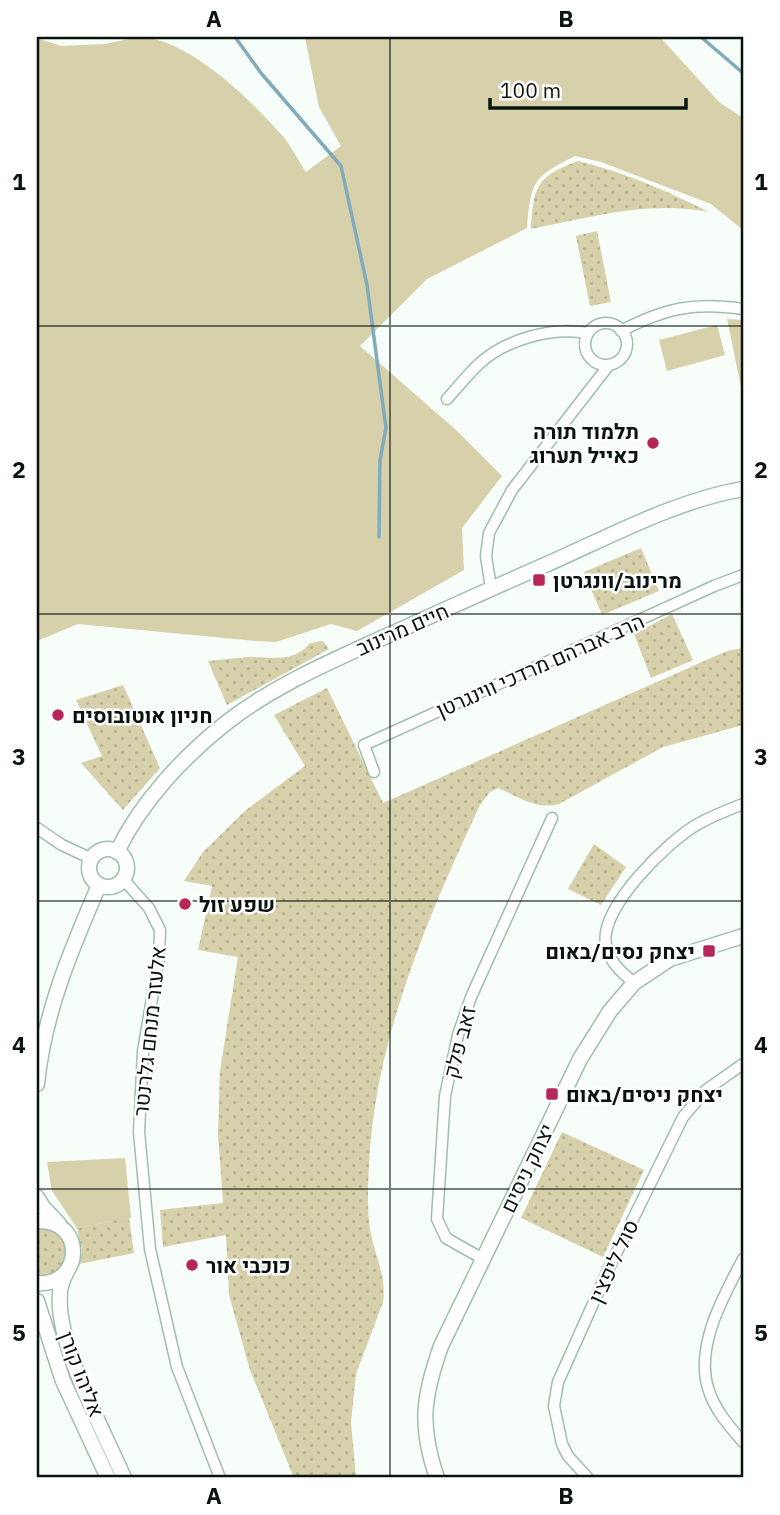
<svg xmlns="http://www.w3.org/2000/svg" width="780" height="1515" viewBox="0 0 780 1515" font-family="'IBM Plex Sans',Heebo,sans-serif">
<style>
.green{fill:#d6d0ab}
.park{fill:url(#park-dots)}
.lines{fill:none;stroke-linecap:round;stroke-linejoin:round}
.stream{stroke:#81abbb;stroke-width:3.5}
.minor-casing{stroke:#9fbead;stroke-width:13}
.tertiary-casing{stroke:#9fbead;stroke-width:17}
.minor{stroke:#fff;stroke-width:10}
.tertiary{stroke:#fff;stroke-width:14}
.grid{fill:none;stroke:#09140f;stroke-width:2;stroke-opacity:0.55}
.poi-dot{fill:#b62759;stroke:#fff;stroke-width:2.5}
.labels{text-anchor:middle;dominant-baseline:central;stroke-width:5;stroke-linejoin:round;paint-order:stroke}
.poi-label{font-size:21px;font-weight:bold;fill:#09140f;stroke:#fff;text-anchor:start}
.street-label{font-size:21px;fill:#09140f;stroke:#fff}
.neatline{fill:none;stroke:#09140f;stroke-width:2.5}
.grid-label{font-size:23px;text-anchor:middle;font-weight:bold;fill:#09140f}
</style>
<defs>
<pattern id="park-dots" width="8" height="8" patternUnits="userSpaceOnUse" patternTransform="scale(1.75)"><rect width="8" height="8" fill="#d6d0ab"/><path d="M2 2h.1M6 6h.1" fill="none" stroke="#b6b292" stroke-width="1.8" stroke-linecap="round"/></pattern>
</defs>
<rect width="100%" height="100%" fill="#f7fefa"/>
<path class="green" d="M138,37C186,37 248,97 279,132C290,143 297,159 306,172L341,146L319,107L305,37H660L719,102L743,118V230L711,204L601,162L575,156C533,177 531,181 527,228L427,279L360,346L456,430L502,476L462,528L464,570L357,631L331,624L276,642L256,641L78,624L37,641V38L61,46L105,44Z
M727,319L743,320V397Z
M717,325L725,355L667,371L659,340Z
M125,1158L131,1218L77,1228L52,1191L47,1162Z"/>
<path class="park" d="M578,161C624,172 667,191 709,212C650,200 589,217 531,229C534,186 536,177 578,161Z
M597,231L611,302L590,306L576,236Z
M641,548L659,591L602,615L584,572Z
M672,614L693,660L651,678L634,634Z
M323,641L329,649L227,705L208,661C221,660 234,658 248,657C271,656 293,664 310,643Z
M743,648V725L663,747L559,804C535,810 520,797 498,788L490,792L480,805C427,919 375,1038 369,1165C368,1186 367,1209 370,1229C374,1254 387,1277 383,1302L356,1374L351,1422L356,1478H294L250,1370L229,1295L226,1235L163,1247L160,1210L223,1203L218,1135L220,1071L238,957L198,950L212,886L184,881L203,852L246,810L305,766L274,715L327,688L383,803L727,651Z
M123,685L160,768L123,810L81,763L102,756L76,700Z
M594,844L626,867L601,905L568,889Z
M562,1132L644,1170L603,1257L521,1218Z
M129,1218L134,1253L79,1264L82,1252L77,1228Z
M37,1227C76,1230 78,1274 37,1277Z"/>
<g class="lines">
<path class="stream" d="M235,37L261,73L341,166L367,285L386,428L380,460L379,537
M701,37L743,73"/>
<defs>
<path id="minor" d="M585 344a21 21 0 1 1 42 0a21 21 0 1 1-42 0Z
M621,331C665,308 694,302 743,309
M447,399C458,387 468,374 480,363C508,338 553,327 588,333
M491,588L486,556L489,533L512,490L609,365
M374,772L364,745L714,586L743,575
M37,828L62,845L92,859
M123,879L149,908L160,930L159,958L143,1051L139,1132L150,1249L177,1367L220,1478
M634,983C621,972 609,962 606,944C599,908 669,840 698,824C712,816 728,810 743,804
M483,1259L446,1238L437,1219L445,1096L458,1035L471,997L552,818
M743,1259C724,1295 695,1346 708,1388C714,1409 729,1426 743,1442
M588,1478L568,1456L562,1444L554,1406L558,1382L609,1268L683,1117L706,1090L743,1064"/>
<path id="tertiary" d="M89 868a19 19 0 1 1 38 0a19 19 0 1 1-38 0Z
M117,852C140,803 184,756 226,723C272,687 327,663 380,639C435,614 490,589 545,565C609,537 674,501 743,489
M37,1084C44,1013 71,950 99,885
M37,1197L43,1207L59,1224
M37,1221C87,1219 83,1287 37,1283
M69,1267C65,1276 60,1283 60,1293C55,1343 104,1431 124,1478
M37,1301L63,1381L108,1478
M437,1478C419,1426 423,1397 441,1346L580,1059L610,1011L634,983L670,959L743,936"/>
</defs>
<use href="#minor" class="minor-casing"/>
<use href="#tertiary" class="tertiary-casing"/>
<use href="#minor" class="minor"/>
<use href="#tertiary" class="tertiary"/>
</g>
<path class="grid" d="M390,37V1478M37,326H743M37,614H743M37,901H743M37,1189H743"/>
<g class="poi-dot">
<circle cx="653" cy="443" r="7"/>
<rect x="532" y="573" width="14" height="14" rx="3.5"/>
<circle cx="58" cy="715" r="7"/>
<circle cx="185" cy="904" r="7"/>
<rect x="702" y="944" width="14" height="14" rx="3.5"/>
<rect x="545" y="1087" width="14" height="14" rx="3.5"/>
<circle cx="192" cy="1265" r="7"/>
</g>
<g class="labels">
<g class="poi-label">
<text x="639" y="431" text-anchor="end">תלמוד תורה<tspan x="639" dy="24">כאייל תערוג</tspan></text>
<text x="553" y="580">מרינוב/וונגרטן</text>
<text x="72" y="715">חניון אוטובוסים</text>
<text x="199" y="904">שפע זול</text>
<text x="695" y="951" text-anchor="end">יצחק נסים/באום</text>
<text x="566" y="1094">יצחק ניסים/באום</text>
<text x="206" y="1265">כוכבי אור</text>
</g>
<g class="street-label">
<text transform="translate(402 629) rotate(-24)">חיים מרינוב</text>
<text transform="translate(540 665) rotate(-24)">הרב אברהם מרדכי ווינגרטן</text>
<text transform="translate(149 1031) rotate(-84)">אלעזר מנחם גלרנטר</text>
<text transform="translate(459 1042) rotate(-75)">זאב פלק</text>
<text transform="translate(527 1168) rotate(-64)">יצחק ניסים</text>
<text transform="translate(613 1261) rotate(-65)">סול ליפצין</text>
<text transform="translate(82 1374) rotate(69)">אליהו קורן</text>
</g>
</g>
<rect width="780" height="1515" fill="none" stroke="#ffffff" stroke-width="77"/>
<path d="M490 98v10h196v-10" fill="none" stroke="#09140f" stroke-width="3.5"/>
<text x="500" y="98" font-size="21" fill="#09140f" stroke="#ffffff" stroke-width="5" paint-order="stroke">100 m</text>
<rect x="38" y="38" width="704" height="1438" class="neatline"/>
<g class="grid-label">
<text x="214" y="27">A</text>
<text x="566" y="27">B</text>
<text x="19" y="190">1</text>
<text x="761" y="190">1</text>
<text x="19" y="478">2</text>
<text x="761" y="478">2</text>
<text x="19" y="765">3</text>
<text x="761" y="765">3</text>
<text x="19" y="1053">4</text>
<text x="761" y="1053">4</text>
<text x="19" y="1341">5</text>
<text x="761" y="1341">5</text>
<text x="214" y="1504">A</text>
<text x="566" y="1504">B</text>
</g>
</svg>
